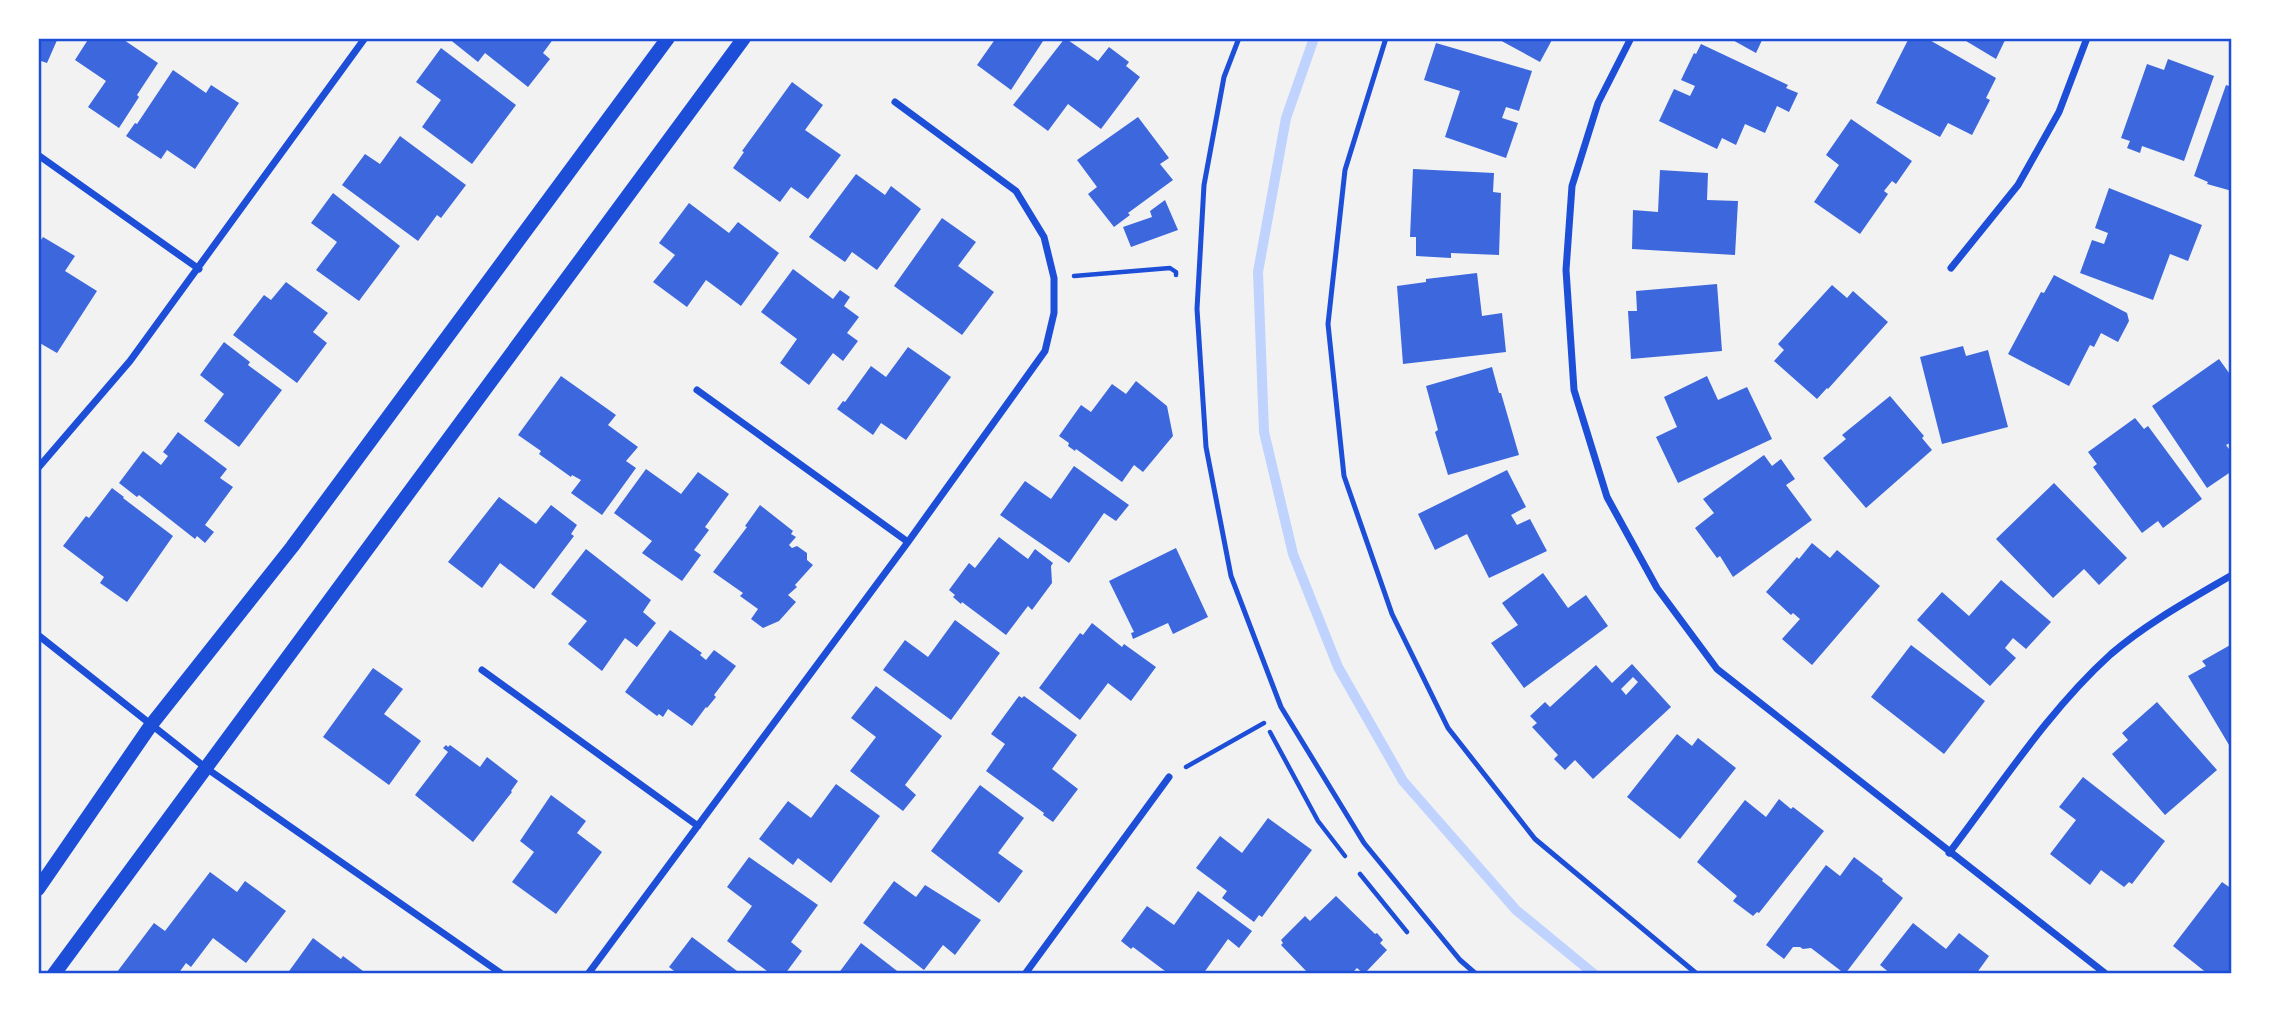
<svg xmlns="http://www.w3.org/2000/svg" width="2270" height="1012" viewBox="0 0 2270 1012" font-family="'DM Sans',sans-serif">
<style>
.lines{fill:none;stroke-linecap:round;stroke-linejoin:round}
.stream{stroke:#bfd3fe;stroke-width:10}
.building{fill:#3d67dc;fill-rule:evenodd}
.path{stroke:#1d4ed8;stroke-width:4.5}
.service{stroke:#1d4ed8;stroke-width:5}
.minor{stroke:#1d4ed8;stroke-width:7}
.secondary{stroke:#1d4ed8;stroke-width:14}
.neatline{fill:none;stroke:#1d4ed8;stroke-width:2.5}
</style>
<rect width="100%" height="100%" fill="#f2f2f2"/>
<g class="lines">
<path class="stream" d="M1314,38L1286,118L1258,272L1264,432L1293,554L1338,667L1403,781L1516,910L1594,974"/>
</g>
<path class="building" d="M38,38H58L47,63L38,60Z
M89,38H121L158,63L137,95L139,97L119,128L88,107L106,81L75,60Z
M448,38H554L543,53L550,59L528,87L485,53L478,62Z
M996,38H1045L1011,90L977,65Z
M1065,38L1098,61L1109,47L1129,62L1126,66L1140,77L1101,129L1068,104L1048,131L1013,105Z
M1496,38H1553L1540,62Z
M1729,38H1763L1756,53Z
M1909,38H1926L1996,78L1986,98L1990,100L1972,135L1948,123L1940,137L1876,103Z
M1961,38H2006L1996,59Z
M1436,43L1532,71L1519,111L1506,107L1502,118L1518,123L1506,158L1445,137L1460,91L1424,80Z
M1701,44L1788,85L1786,88L1798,93L1789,112L1777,106L1765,133L1745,124L1736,145L1722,138L1717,149L1659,121L1674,89L1690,96L1695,86L1681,80L1694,53L1696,54Z
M441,48L516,105L472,164L422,127L441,100L416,82Z
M2168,59L2214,76L2184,161L2142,146L2140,153L2127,148L2130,141L2121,138L2147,64L2164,70Z
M173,70L206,93L211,85L239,103L195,169L167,150L161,159L126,136L135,123L137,124Z
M792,82L823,105L805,130L841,155L808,199L791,187L780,202L733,168L744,152L742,151Z
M2226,85L2232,87V191L2207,184L2208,182L2194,176Z
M1138,117L1169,158L1160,164L1173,180L1128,213L1130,215L1114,227L1088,194L1097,187L1077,160Z
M1851,119L1912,161L1896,184L1892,181L1884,191L1888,194L1860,234L1814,202L1839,165L1826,155Z
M400,136L466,185L441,218L437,215L418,241L342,185L365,154L380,164Z
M1413,169L1494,173L1493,192L1501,193L1499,255L1451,253V258L1416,256V237H1410Z
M1660,170L1708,173L1707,200L1738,201L1735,255L1632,249L1633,210L1658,212Z
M856,174L885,195L891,186L921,209L877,270L852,252L845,262L809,237Z
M2109,188L2202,225L2188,261L2170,254L2153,300L2080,273L2092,240L2104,244L2108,233L2095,228Z
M333,193L400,246L359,301L316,270L337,242L311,223Z
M1165,200L1178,230L1131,247L1123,227L1152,217L1150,211Z
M689,203L729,233L738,222L779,253L741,306L706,280L687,307L653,282L675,255L659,243Z
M942,218L976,242L958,266L994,292L962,335L894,286Z
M43,237L75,256L65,271L97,291L57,353L38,342V244Z
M793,269L833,299L840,290L850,297L844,306L859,317L847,333L858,341L843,361L833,353L809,385L780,363L797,339L761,312Z
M1477,273L1482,316L1502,313L1506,352L1403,364L1397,286L1426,282V279Z
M2054,275L2127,313L2129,321L2118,342L2101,333L2094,347L2090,345L2069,386L2008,354L2041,292L2044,293Z
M286,282L328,313L313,332L327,343L297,383L233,335L264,295L271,300Z
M1717,284L1722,351L1631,359L1628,311H1637L1636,291Z
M1832,285L1847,298L1853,291L1888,322L1828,389L1827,388L1817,399L1774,361L1784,350L1778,344Z
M224,342L250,362L248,365L282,390L239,447L204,421L224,394L200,375Z
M1963,346L1966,356L1988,350L2008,427L1942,444L1920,357Z
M908,347L951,377L906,440L881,423L873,435L837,409L843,401L845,402L871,366L886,377Z
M2219,359L2232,377V442L2226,445L2232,453V471L2207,488L2152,406Z
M1492,367L1499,393H1501L1519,455L1448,475L1435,432L1438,430L1426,386Z
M561,376L616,415L608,425L638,447L626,461L636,468L602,515L571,493L581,480L572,475L571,477L539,454L541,451L518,435Z
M1707,376L1718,400L1747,387L1772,439L1678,483L1656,437L1677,427L1664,397Z
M1136,381L1167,406L1173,436L1143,472L1134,465L1122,482L1076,449L1075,451L1068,446L1069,443L1059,436L1081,405L1091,412L1112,384L1126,394Z
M1890,396L1924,436L1922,438L1932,450L1866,508L1823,458L1846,439L1842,435Z
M2135,418L2144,429L2148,426L2202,499L2163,528L2158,521L2142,533L2093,467L2097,464L2088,452Z
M178,432L227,469L220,478L233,487L205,525L214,532L205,543L197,536L195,539L139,495L137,497L119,483L143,451L161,465L168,456L163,452Z
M1764,455L1772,466L1781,459L1795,479L1786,485L1812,520L1733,577L1720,556L1717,558L1695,528L1714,513L1703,499Z
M1074,466L1129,505L1116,521L1104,513L1069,563L1000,515L1025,481L1051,499Z
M646,469L681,494L698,472L729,494L705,527L709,530L694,550L701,555L682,581L642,553L652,541L614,513Z
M1507,470L1526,507L1511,515L1517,525L1530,519L1547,551L1489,578L1467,534L1435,550L1418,514Z
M2054,483L2127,558L2099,585L2084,569L2053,598L1996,539Z
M112,488L124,497L123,498L173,536L127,602L100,583L104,577L63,546L86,516L89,518Z
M499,497L536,524L551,505L577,525L571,534L574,536L534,589L500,563L482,588L448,562Z
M760,505L793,531L791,534L796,537L789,545L792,548L797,546L807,553V560L813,565L795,585L797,587L788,595L796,602L779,621L763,628L751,619L758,609L740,596L743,593L713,572L747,527L745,526Z
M999,537L1028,559L1035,549L1053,563L1051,566L1052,583L1032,610L1028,606L1006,635L962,602L961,604L953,597L955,595L949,590L969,563L975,568Z
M1812,543L1830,558L1837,550L1880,586L1812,665L1782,639L1800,619L1793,613L1791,615L1766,592L1797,557L1799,559Z
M1176,548L1208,617L1173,634L1168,623L1133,639L1131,633L1134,632L1109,581Z
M586,549L651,600L643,612L656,623L637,647L625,638L602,671L568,644L587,621L551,594Z
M1543,573L1568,608L1586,595L1608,626L1524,688L1491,643L1518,625L1502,603Z
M2001,580L2051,622L2026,649L2013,638L2005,648L2016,658L1990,686L1917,620L1942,592L1969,616Z
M955,620L1000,653L951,720L883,670L905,640L928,657Z
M1092,623L1122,647L1124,644L1156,667L1131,701L1108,683L1080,720L1039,688L1080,633L1083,635Z
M670,630L702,653L700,655L706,660L714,650L736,666L714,695L716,697L707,708L706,707L692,726L668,709L663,717L659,714L657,716L625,692Z
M2232,644V750L2188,676L2206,666L2202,661Z
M1911,645L1985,701L1944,754L1871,697Z
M1632,664L1671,707L1593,779L1575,760L1565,770L1554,759L1558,755L1532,727L1537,723L1530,716L1545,702L1550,707L1596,665L1612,683ZM1633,677L1638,682L1626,695L1621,689Z
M373,668L403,689L384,714L421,741L389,785L323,737Z
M876,686L942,736L905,785L916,795L903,811L850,771L876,737L851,718Z
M1019,696L1022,698L1024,696L1077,735L1052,769L1078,789L1053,822L1043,815L1044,813L986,771L1005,744L991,734Z
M2157,702L2217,770L2165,815L2112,754L2128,740L2122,733Z
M1677,734L1692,746L1698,738L1736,768L1680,839L1627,797Z
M446,745L448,747L450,745L480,767L487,757L518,781L511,791L512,792L473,842L415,795L448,752L443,748Z
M2083,777L2165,841L2132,884L2129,882L2124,887L2101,870L2090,885L2050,854L2076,820L2059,807Z
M836,784L880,816L831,883L798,858L793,865L759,839L788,801L811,818Z
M980,785L1024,818L998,853L1023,871L999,903L931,851Z
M551,795L586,821L577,833L602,852L556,914L512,882L534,852L520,841Z
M1779,799L1791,809L1793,807L1824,831L1759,913L1757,912L1753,916L1733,901L1737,896L1697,862L1745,800L1766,817Z
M1268,818L1312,850L1262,917L1259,915L1254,922L1222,898L1227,891L1196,868L1220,836L1242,853Z
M749,857L818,905L791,942L802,951L785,974H771L727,941L752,906L727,887Z
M1854,857L1883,879L1882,881L1903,898L1845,974L1811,948L1803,949L1800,947H1793L1784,959L1766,945L1826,865L1840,876Z
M210,872L237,892L245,881L286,911L246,963L213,938L191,967L186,963L178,974L117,972L154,923L165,931Z
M894,881L916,897L925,885L981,920L955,955L943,945L924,970L863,923Z
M2222,882L2232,889V974H2208L2173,946Z
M1198,891L1252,931L1239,948L1228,939L1203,974H1169L1133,947L1131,949L1121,941L1147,906L1174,925Z
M1336,896L1375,934L1377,933L1383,940L1380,943L1387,950L1364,974L1357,968L1351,974H1309L1281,945L1283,943L1281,940L1305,916L1310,921Z
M1913,923L1946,949L1959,933L1989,956L1976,974H1891L1880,965Z
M692,937L741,974H678L669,967Z
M313,938L341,959L343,956L367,974H287Z
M861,943L901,974H838Z"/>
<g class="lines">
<path class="path" d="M1074,276L1170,268L1176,272V275
M1270,732L1318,821L1345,856
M1186,767L1264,723
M1360,874L1407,932"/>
<path class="service" d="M1239,38L1224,77L1204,185L1197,309L1206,447L1231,576L1281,707L1364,843L1460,960L1476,974
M1386,38L1345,170L1328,324L1344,476L1392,614L1448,728L1535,839L1697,974"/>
<path class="minor" d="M1631,38L1598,103L1572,186L1566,270L1574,390L1607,497L1657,588L1717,669L2106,974
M38,155L199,269
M1951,268L2018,185L2059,112L2087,38
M697,390L908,542
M38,468L130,361L365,38
M38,635L206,768L502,974
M482,670L698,826
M1949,853C2001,785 2048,711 2111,654C2147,623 2191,599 2232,575
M588,974L908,542L1045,351L1054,313V278L1044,237L1016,191L895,102
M1025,974L1169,777"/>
<path class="secondary" d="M38,889L151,725L292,547L668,38
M54,974L744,38"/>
</g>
<rect width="2270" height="1012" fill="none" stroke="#ffffff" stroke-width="80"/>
<rect x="40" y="40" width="2190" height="932" class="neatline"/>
</svg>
